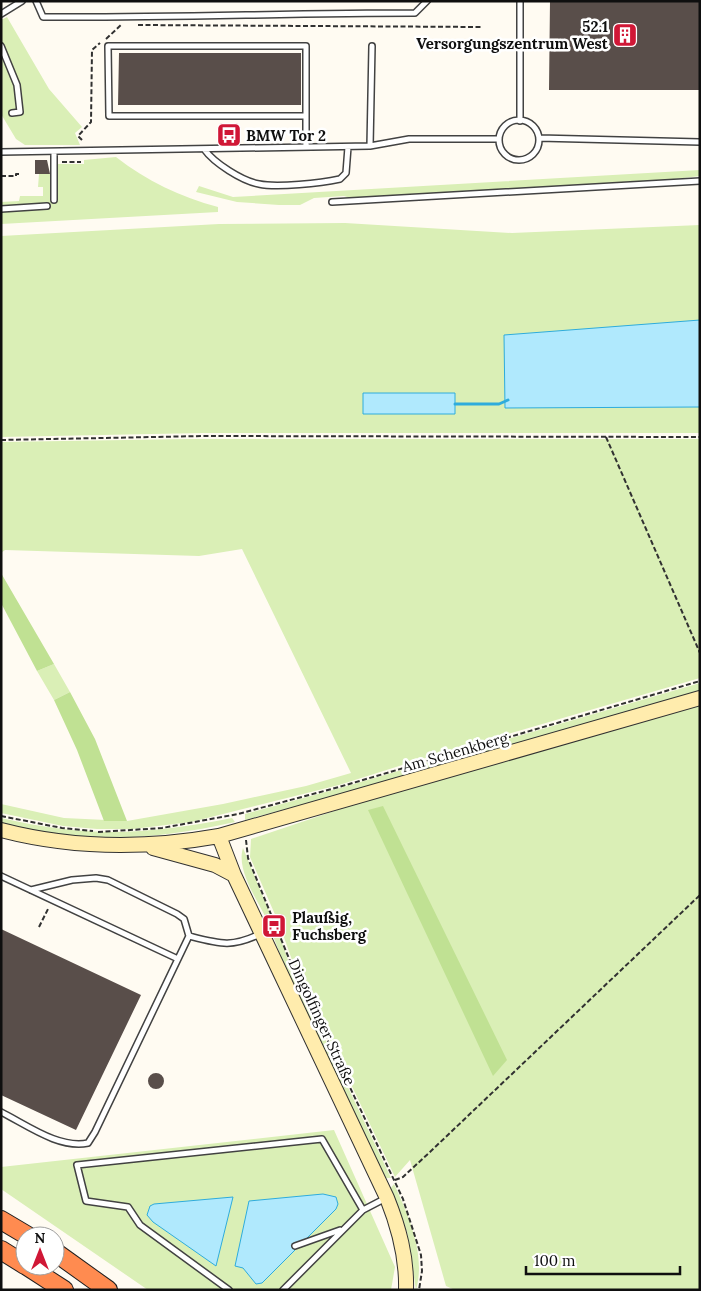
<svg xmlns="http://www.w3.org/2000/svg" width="701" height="1291" viewBox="0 0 701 1291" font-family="Lora,serif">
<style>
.green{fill:#daefb6;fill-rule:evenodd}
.forest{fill:#c0e193}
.water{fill:#b0e9fd;stroke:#2eacdc}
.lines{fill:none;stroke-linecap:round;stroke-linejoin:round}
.stream{stroke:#2eacdc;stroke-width:3}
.building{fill:#594e4a}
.lane-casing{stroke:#424242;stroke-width:8}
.secondary-casing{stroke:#313131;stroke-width:16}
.highway-casing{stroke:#202020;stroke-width:20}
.path{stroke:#313131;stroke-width:2;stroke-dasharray:5 2.5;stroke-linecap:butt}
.lane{stroke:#fff;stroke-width:5}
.secondary{stroke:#ffecad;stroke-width:14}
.highway{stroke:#ff8b50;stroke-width:18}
.labels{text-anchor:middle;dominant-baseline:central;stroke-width:5;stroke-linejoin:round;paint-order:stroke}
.poi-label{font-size:15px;font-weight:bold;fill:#0f0f0f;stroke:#fff;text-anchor:start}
.street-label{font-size:15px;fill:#0f0f0f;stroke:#fff}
</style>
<rect width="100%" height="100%" fill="#fffbf2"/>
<path class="green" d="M7,17L49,89L82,127L75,133L80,145H25L16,139L1,114V52L15,85L18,109L10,111L15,115L23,114L20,84L1,40V20Z
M116,157C147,181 180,197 218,207V212L1,224V202L19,201L20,196H43V187H38L39,174H50L51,164H84V160Z
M700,170V176L667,180L354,199L344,196L314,198L300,205H279L237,202L196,192L199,186L233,197Z
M345,223L512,233L700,225V433H203L1,437V236L219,224ZM363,393H455V414H363Z
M188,439H700V678L415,761L339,785L191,822L133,829H97L63,826L1,813V804L64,818L127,821L223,804L306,786L351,773L242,549L199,556L5,550L1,553V442Z
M54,664L70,692L54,700L37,671Z
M700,683V692L386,782L245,820V814L340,788Z
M700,704V1290H455L446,1286L410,1160L395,1177L292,960L280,926L250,857L251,839L364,801Z
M1,818C87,838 145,835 232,818L235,822C149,841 88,844 1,823Z
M243,848L271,916L266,918C257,899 236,870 243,848Z
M277,929L289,963L391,1178H385L284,964L271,931Z
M334,1130L395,1267L391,1290H148L1,1189V1167Z
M394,1184C409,1216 426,1255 416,1290L407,1232L390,1189Z"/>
<path class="forest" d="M1,573L54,664L37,671L1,603Z
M70,692L95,739L127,821H104L77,750L54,700Z
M383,806L507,1060L493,1076L368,810Z"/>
<path class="water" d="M700,320V407L505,408L504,335Z
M363,393H455V414H363Z
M323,1194L336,1197L338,1204L336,1209L262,1283L256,1284L243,1268L235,1266L249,1201Z
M233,1197L216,1266L153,1222L147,1215L150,1206L154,1204Z"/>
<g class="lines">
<path class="stream" d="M455,404H499L508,400"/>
</g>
<path class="building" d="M550,1H700V90H549Z
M119,53H301V105H118Z
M35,160H47L50,174H35Z
M1,929L141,995L76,1130L1,1095Z
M148 1081a8 8 0 1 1 16 0a8 8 0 1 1-16 0Z"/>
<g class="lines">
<defs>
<path id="lane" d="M36,1L43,17C167,18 291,13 415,13L427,1
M1,14L22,1
M1,46L17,85L20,112L12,113
M306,116H109L108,46H306V147
M499 140a20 20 0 1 1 40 0a20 20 0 1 1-40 0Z
M520,121V1
M539,138L700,142
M370,146L372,46
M204,149C214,163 242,181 259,184C277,188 321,183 340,179L346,173L348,147
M1,152L370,146L409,139H499
M54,152V200
M332,202L700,181
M1,209L47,206
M1,876L178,959
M189,936C220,944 232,948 262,933
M1,1112C27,1125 59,1149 88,1143L95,1132L189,936L184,919L177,914L108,880L96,878L72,880L31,890
M295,1246L340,1230
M229,1290L140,1225L128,1207L86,1201L77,1165L322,1139L363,1210
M283,1290L363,1210L386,1198"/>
<path id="secondary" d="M1,830C74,849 146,849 219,836L700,698
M219,836L234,875L387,1198C399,1228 407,1257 406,1290
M153,848L215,865L234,875"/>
<path id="highway" d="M1,1220L28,1236
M1,1250L25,1265
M55,1252L108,1290
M27,1266L64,1290"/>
</defs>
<use href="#lane" class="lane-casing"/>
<use href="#secondary" class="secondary-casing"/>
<use href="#highway" class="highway-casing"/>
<path class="path" d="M138,25L481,27
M106,39L121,25
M82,140L78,136L91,122L92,50L100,43
M62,162H81
M1,176H16V174H19
M606,437L700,653
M1,440L204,436L700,437
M1,816L62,828L93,831
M98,832L162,828L238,814L339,787L700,681
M246,840L248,858L290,961L403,1199L421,1255L422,1271L419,1290
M39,927L49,907
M395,1180L403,1177L431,1151L700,895"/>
<use href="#lane" class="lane"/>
<use href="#secondary" class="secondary"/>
<use href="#highway" class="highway"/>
</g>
<defs>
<symbol id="building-square" viewBox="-11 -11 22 22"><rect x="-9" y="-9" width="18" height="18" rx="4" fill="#d01736" stroke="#fff"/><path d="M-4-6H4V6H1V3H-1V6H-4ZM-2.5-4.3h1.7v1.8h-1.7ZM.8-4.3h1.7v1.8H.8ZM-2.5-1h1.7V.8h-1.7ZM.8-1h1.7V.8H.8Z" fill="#fff"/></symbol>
<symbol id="bus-square" viewBox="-11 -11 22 22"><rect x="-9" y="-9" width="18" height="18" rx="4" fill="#d01736" stroke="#fff"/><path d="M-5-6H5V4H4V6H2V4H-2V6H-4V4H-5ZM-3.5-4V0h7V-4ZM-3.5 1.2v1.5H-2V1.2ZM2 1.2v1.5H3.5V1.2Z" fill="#fff"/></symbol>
</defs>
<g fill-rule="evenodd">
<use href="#building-square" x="611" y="21" width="28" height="28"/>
<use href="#bus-square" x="215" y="121" width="28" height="28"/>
<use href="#bus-square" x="260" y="912" width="28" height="28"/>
</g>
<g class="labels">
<g class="poi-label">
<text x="608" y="26" text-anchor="end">52.1<tspan x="608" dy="17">Versorgungszentrum West</tspan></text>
<text x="246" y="135">BMW Tor 2</text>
<text x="292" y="917">Plaußig,<tspan x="292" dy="17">Fuchsberg</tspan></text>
</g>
<g class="street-label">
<text transform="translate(455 752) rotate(-16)">Am Schenkberg</text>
<text transform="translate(322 1022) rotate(65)">Dingolfinger Straße</text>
</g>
</g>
<rect width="701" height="1291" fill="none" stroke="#0f0f0f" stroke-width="5"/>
<g transform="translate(40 1251)"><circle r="24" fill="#ffffff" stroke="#9f9f9f"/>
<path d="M0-4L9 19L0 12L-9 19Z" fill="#d01736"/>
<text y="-8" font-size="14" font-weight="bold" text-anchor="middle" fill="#0f0f0f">N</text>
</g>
<path d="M526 1266v8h154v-8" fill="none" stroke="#0f0f0f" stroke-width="2.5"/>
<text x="534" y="1266" font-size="15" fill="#0f0f0f" stroke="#ffffff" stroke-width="4" paint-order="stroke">100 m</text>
</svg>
